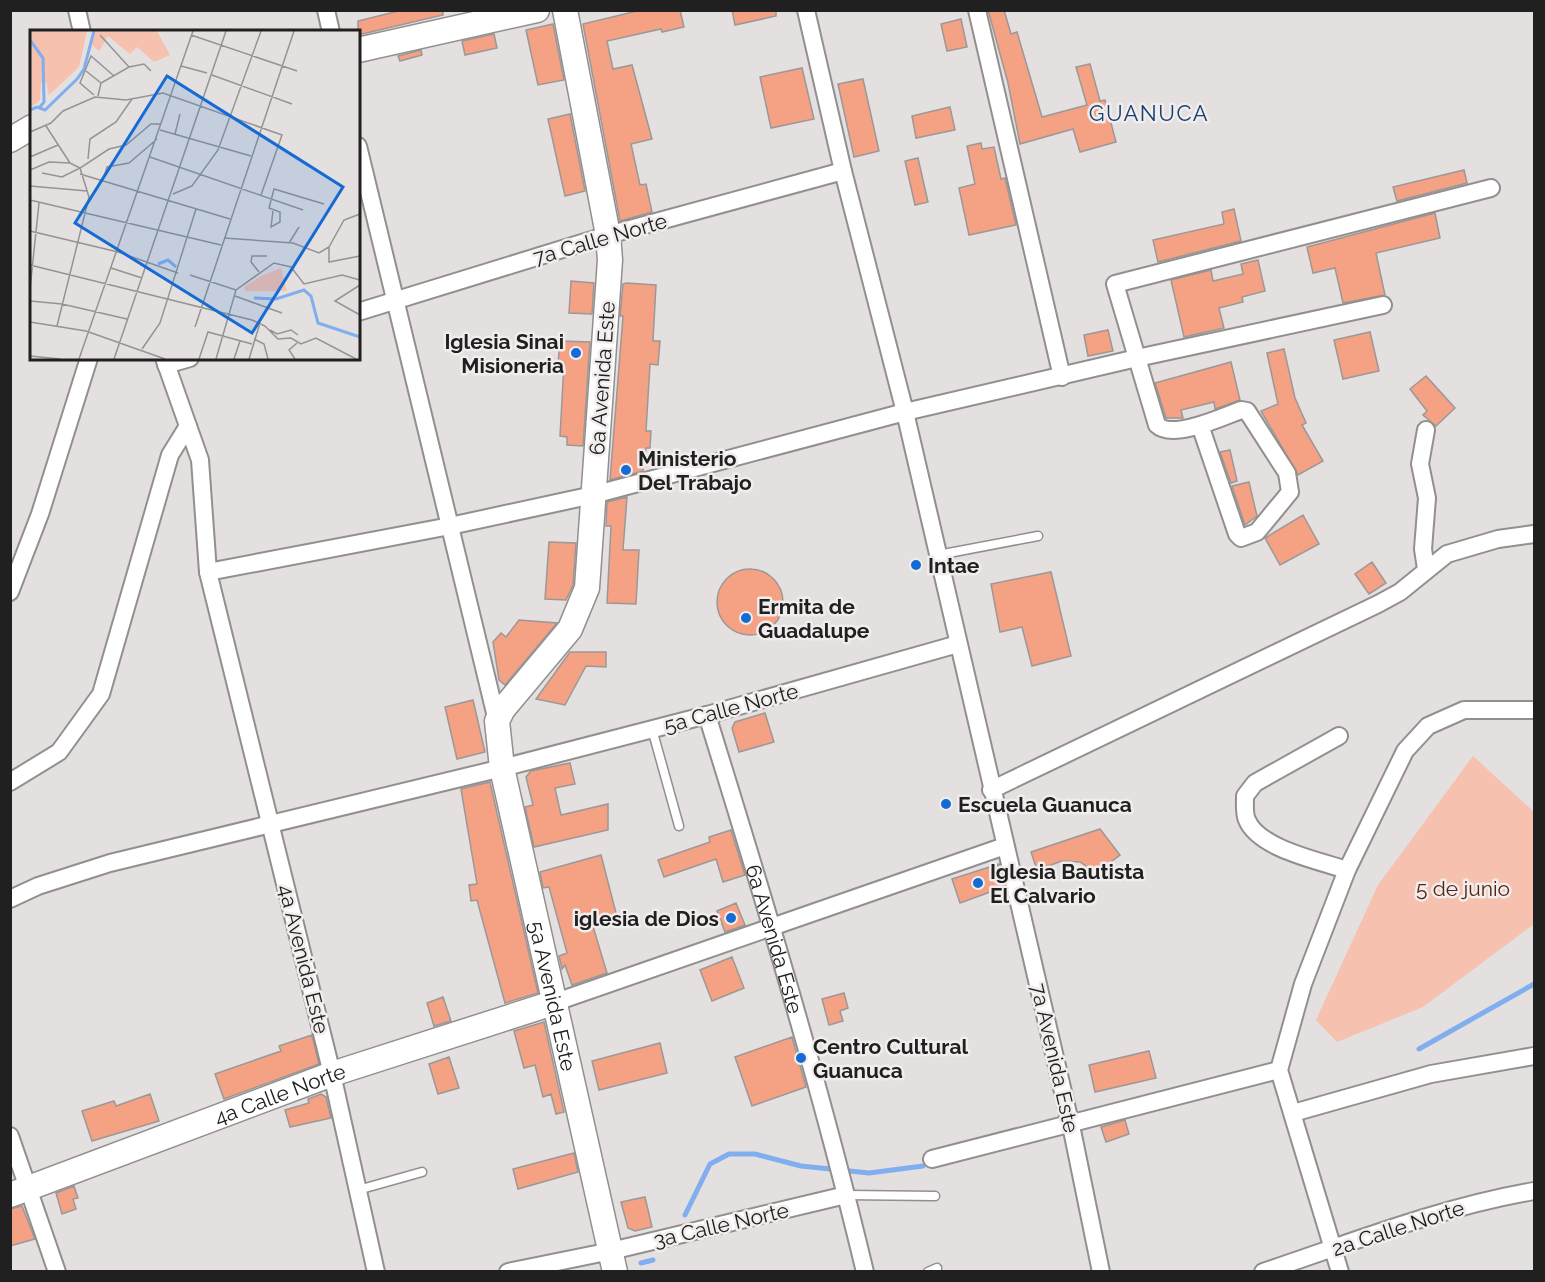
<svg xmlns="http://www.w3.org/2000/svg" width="1545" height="1282" viewBox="0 0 1545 1282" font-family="Raleway,sans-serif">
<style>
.green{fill:#f6c1ae}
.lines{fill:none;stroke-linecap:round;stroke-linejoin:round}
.stream{stroke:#81aeef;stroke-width:5}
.building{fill:#f4a184;stroke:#9b9897;stroke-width:1.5}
.lane-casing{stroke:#938f8e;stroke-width:11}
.street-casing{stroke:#938f8e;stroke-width:20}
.secondary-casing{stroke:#938f8e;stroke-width:27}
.lane{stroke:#fff;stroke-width:8}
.street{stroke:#fff;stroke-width:16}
.secondary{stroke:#fff;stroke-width:24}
.poi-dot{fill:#166ad4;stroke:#f1edec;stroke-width:2}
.labels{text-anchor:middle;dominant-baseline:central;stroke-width:5;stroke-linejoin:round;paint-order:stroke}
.street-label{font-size:21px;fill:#212020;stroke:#f1edec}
.poi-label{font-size:21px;font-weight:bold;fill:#212020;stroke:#f1edec;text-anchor:start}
.park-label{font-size:21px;fill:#572411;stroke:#f1edec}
.neighbourhood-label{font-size:22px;letter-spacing:1.5px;fill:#193f74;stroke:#f1edec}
.inset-river{fill:none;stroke:#81aeef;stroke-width:3}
.inset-road{fill:none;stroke:#959393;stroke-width:1.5}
.view{fill:#166ad4;fill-opacity:0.15;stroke:#166ad4;stroke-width:3}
.inset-edge{fill:none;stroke:#212020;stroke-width:3}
</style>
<rect width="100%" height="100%" fill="#e3e0df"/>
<path class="green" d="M1473,756L1534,812V924L1423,1007L1337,1042L1316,1020L1378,885Z"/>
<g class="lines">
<path class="stream" d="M1419,1049L1534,984
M685,1215L710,1164L729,1154H755L801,1166L869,1173L923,1166
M641,1263L653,1260"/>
</g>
<path class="building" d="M402,10H443V15L358,35V21Z
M641,10H680L684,27L662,32L661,29L607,41L613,69L632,65L652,139L631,144L640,185L646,184L652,212L620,221L583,24Z
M732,10H776V16L735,25Z
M988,10H1004L1011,34L1017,32L1042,117L1087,105L1076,67L1090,64L1100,101L1105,100L1116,142L1080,152L1073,129L1020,144L1008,83Z
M961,19L967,47L947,51L941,24Z
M553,24L564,80L538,85L526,30Z
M494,34L497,48L465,55L462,41Z
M421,50L422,55L400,61L398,56Z
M802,68L814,119L771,128L760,77Z
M863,79L879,151L854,157L838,84Z
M950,107L955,130L916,138L912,116Z
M570,114L585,191L565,196L548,119Z
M981,143L982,149L994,147L1001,179L1005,178L1016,225L969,235L959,188L975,184L967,146Z
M918,158L928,202L915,205L905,161Z
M1464,170L1467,183L1397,201L1393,187Z
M1234,209L1241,241L1158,262L1153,240L1224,224L1222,212Z
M1435,213L1440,238L1376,253L1385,295L1343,303L1335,268L1313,273L1307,247Z
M1258,260L1265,291L1242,297L1243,302L1219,308L1224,328L1184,337L1171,280L1211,270L1213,281L1243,274L1241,264Z
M571,281L594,283L592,314L569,313Z
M626,283L656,285L653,341H660L658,365L650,364L646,431H651L650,448H646L643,471L610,480L623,316H620L623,284Z
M1108,330L1113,351L1088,356L1084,335Z
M1370,332L1379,371L1343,379L1334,340Z
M560,341L590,342L583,446L567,445V437L560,436L564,363H558Z
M1284,349L1295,398L1306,423L1302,425L1323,461L1298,475L1261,411L1278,404L1267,353Z
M1231,362L1240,400L1215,409L1214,402L1181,410L1183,418H1166L1155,383Z
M1426,376L1455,408L1436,426L1423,415L1427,411L1410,389Z
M1230,450L1237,481L1231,483L1220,452Z
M1249,482L1257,516L1245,525L1232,486Z
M627,497L623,550H639L636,604L607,603L611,526H606L607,502Z
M1303,515L1319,544L1280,565L1265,538Z
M549,542L576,543L573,585L566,600L545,599Z
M1372,562L1386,583L1369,594L1355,574Z
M717 602a33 33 0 1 1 66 0a33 33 0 1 1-66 0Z
M1051,572L1071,656L1032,666L1022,627L1000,632L991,584Z
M519,620L557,623L505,685L499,680L493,642L501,633L506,637Z
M570,652H606V667L586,666L565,705L536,699Z
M473,700L485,752L457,759L445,707Z
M765,713L774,742L739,752L732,728L735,722Z
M570,763L575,784L555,788L561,815L608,804V830L534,847L525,807L533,805L526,777L531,771Z
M490,782L538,993L505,1003L477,900L471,901L469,885L477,884L461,789Z
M1100,829L1120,855L1096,873L1080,862L1062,861L1037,870L1031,852Z
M731,830L745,875L723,882L716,859L664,877L658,860L710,842L709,837Z
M601,855L617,917L592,923L607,973L572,985L565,965L562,969L559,956L567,953L549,887L543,888L540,872Z
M999,864L1004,887L960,903L952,879Z
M736,903L745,925L725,932L717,911Z
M732,957L744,988L712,1001L700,970Z
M844,993L848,1008L840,1011L843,1021L829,1025L822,999Z
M443,997L451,1021L434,1026L427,1003Z
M544,1022L564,1112L556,1114L551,1094L543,1097L535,1065L524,1068L514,1031Z
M312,1035L319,1064L224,1099L215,1074L281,1051L279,1046Z
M792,1037L806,1087L752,1106L735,1057Z
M660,1043L667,1073L599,1090L592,1061Z
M1149,1051L1156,1078L1095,1092L1089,1065Z
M449,1057L459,1088L438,1094L429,1064Z
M150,1094L159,1121L92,1141L82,1111L114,1101L116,1106Z
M321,1094L326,1097L331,1118L290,1127L285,1110L309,1103L308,1099Z
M1125,1120L1129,1134L1106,1142L1101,1127Z
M574,1153L578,1172L518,1189L513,1169Z
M74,1186L78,1198L73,1199L76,1209L62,1214L56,1193Z
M645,1197L652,1227L635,1231L628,1228L621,1202Z
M22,1206L35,1239L10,1246V1209Z"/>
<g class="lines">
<defs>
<path id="lane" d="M938,555L1038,536
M652,729L679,826
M358,1190L422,1172
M846,1195L935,1196
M928,1272L937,1268"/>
<g id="street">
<path d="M77,10L82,32"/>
<path d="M326,10L331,32"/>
<path d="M806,10L843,171L905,412L1073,1135L1101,1272"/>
<path d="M977,10L1062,377"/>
<path d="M358,146L497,721"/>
<path d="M358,312L608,235L843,171"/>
<path d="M164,358L200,460L208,572L332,1074L376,1272"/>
<path d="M166,365L190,358"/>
<path d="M1200,425L1237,534L1241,538L1257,532L1290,492L1287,473L1247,411L1241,410C1222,417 1173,440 1157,425L1115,284L1491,188"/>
<path d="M1426,430L1420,464L1427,498L1423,549L1426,569"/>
<path d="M208,572L450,526L593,495L905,412L1137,358L1383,305"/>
<path d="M10,592L40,514L89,358"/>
<path id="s1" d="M707,715C764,899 820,1084 865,1272"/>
<path d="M1339,736L1255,783L1245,796C1245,803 1244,814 1247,820C1259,849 1320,861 1347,870"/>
<path d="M10,782L59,752L101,694L170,455L188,426"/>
<path d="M991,790L1378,604L1400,592L1447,554L1498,539L1534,534"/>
<path d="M10,899L38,886L110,863L502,768L707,715L958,644"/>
<path d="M553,1003L1005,846"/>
<path d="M1293,1113L1431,1074L1534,1056"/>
<path d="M10,1136L57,1272"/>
<path d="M932,1159L1279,1070"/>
<path d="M508,1272L611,1251L846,1195"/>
<path d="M1263,1272C1353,1242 1441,1207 1534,1191"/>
<path d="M1340,1272L1279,1070L1303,984L1347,870L1405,751L1428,726L1464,710H1534"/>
</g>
<g id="secondary">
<path id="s2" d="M565,10L608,235L610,260L587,588L570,629L503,709L497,721L502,768L615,1272"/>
<path d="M358,50L537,10"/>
<path d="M10,140L32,127"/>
<path id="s3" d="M10,1195L332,1074L553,1003"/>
</g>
</defs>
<use href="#lane" class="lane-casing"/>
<use href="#street" class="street-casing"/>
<use href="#secondary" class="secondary-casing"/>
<use href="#lane" class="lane"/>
<use href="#street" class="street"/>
<use href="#secondary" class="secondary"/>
</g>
<g class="poi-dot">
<circle cx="576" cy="353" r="6"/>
<circle cx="626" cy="470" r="6"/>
<circle cx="916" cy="565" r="6"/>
<circle cx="746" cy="618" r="6"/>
<circle cx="946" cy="804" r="6"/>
<circle cx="978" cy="883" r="6"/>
<circle cx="731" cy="918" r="6"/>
<circle cx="801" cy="1058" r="6"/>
</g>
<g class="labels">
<g class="street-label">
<text transform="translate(600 239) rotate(-16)">7a Calle Norte</text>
<text transform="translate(602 378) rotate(-86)">6a Avenida Este</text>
<text transform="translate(731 708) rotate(-15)">5a Calle Norte</text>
<text stroke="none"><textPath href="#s1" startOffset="234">6a Avenida Este</textPath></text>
<text transform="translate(304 959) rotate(76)">4a Avenida Este</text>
<text stroke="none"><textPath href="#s2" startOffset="1026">5a Avenida Este</textPath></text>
<text transform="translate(1055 1058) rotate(77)">7a Avenida Este</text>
<text stroke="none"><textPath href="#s3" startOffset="288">4a Calle Norte</textPath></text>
<text transform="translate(721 1225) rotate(-13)">3a Calle Norte</text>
<text transform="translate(1398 1228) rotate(-18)">2a Calle Norte</text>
</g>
<g class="poi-label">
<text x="564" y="341" text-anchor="end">Iglesia Sinai<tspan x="564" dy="24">Misioneria</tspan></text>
<text x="638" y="458">Ministerio<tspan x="638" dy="24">Del Trabajo</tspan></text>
<text x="928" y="565">Intae</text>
<text x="758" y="606">Ermita de<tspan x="758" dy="24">Guadalupe</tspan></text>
<text x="958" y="804">Escuela Guanuca</text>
<text x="990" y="871">Iglesia Bautista<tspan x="990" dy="24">El Calvario</tspan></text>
<text x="719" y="918" text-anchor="end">iglesia de Dios</text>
<text x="813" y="1046">Centro Cultural<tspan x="813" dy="24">Guanuca</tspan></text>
</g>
<g class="park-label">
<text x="1463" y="888">5 de junio</text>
</g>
<g class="neighbourhood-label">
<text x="1149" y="113">GUANUCA</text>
</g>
</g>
<g transform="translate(30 30)">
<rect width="330" height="330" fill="#e3e0df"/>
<path d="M0,1H57L49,37L19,65L16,52H11L10,70L0,78ZM64,1H127L140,25L124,32L107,17L100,24L78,6L69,21L60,13ZM251,238L257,261H215L214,257L231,246Z" fill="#f6c1ae"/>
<path class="inset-river" d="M0,10L13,28L14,72L9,78M0,80L7,77L15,80L47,49L54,39L64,1M128,234L138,230L146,237M224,268L246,269L274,260L281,266L288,293L330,307"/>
<path class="inset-road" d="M70,5L99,37M161,5L267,41M0,17V36M151,36L177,43M56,41L71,53M182,45L262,74M64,65L50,53L61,26L84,46M68,66L71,53L99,37L114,34L121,41M16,96L40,133M130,100L221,126M0,102L21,93L33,81L65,67L96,70L133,63L252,105L231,165M145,104L150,84M0,127L28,115M120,127L273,180M58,129L60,109L86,92L102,69M0,140L19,132L40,133L50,138L32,147L12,143M50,144L200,189M73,150L77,137L99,133L127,109M0,156L57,161M143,164L162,156L188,120L231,1M0,170L191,215M243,181L241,197L250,192V182L239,178L244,159L294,174M0,201L88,222L148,243M194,208L263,213L289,223L299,217L314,190L330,184M259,213L269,197M299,217V232L330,226M0,235L222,290L235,296L248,309L261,308L271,314L286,308L326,329M81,238L112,248M229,242L221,232L222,226H237M160,245L206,260M330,255L305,271L330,285M0,259L9,173M205,266L252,283M0,271L32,274L97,289M0,292L56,301L135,329M27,296L59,167L50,138L79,119L96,115L121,94H131M165,297L264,1M240,300L247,304L261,300L268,305M224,309L234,314L238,329M112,319L130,293L166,179M0,326L30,329M49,329L163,1M84,329L196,1M169,329L178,302L222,314M186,329L206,260L244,233L261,237L274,254L312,245L330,250M204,329L210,311M219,329L230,293M265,329L259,320L267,313"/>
<path class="view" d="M137,46L313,157L222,303L45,193Z"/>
<rect width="330" height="330" class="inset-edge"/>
</g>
<rect width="1545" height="1282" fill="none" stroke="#212020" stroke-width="24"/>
</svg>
